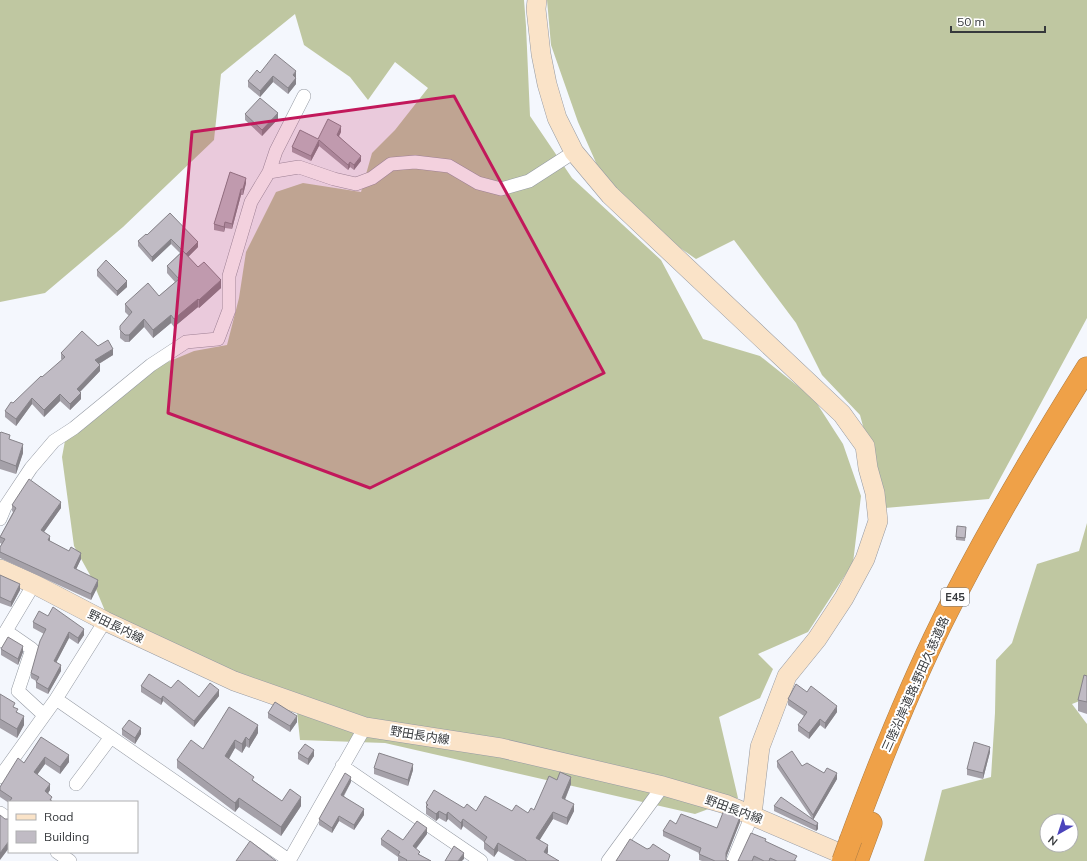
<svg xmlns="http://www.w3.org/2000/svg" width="1087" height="861" viewBox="0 0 1087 861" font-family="Mulish,'Noto Sans JP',sans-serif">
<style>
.forest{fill:#bfc7a1;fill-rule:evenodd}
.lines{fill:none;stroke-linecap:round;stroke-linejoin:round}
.street-casing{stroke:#959aa3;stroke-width:14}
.secondary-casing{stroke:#959aa3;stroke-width:20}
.highway-casing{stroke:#ae7d44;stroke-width:23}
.street{stroke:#fff;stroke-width:13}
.secondary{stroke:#fae3c8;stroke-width:19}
.highway{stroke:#efa148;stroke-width:22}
.highway-bridge-casing{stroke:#ae7d44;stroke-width:23;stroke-linecap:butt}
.highway-bridge{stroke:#efa148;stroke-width:22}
.wall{fill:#a5a1a9}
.shaded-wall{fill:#868389}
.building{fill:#c0bbc4;stroke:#868389}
.marked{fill:#c2185b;fill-opacity:0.2;stroke:#c2185b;stroke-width:3;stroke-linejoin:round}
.labels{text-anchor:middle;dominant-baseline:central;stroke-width:4;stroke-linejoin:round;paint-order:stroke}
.shield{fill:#fff;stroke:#727476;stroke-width:1}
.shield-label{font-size:11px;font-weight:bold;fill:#36393c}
.street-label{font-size:12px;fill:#36393c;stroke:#fff}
</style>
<rect width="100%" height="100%" fill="#f4f7fd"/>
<path class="forest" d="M0,0H524L526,26L530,116L572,178L661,260L703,339L760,356L814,399L843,444L861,496L853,563L808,632L758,654L773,669L760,698L719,717L738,798L695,814L385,743L300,740L297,712L113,630L90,575L74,546L62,457L67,430L127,379L194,351L227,345L239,298L246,252L276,192L303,183L361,192L372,153L395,130L428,88L395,62L368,100L350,77L304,45L295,14L221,74L214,140L123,227L45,293L0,302Z
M547,0H1087V318L989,499L885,508L860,415L822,375L796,323L734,240L696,259L673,243L601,174L578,122L551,45Z
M1087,523V698L1072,704L1087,724V861H924L942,790L991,777L995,713L996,660L1012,643L1037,564L1079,551ZM1047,821H1071V845H1047Z"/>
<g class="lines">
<defs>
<path id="street" d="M269,172L299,167L334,179L356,184L372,178L391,164L415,162L449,166L478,183L501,189L529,181L574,152
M0,519L5,507L31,468L54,441L74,428L151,365L186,342L218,339L229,310V276L251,202L269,172L276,151L304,96
M6,631L32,649L18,691L44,715
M0,641L34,584
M56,699L290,861
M342,766L481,861
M0,777L56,699L105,621
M76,784L111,737
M0,813L9,819
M57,852L70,861
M289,861L365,727
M608,861L663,786
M733,861L752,815"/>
<path id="secondary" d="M537,0L536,9L541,54L547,84L557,118L574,152L610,195L842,414L865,446L868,468L875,493L878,521L865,559L844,598L817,639L787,676L760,747L752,815
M0,569L34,584L105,621L234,681L365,727L501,748L663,786L725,804L844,855L853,861"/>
<path id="highway" d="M851,839C878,766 907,693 942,622C985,535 1035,451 1087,368
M857,861L871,823"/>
</defs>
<use href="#street" class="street-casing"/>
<use href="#secondary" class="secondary-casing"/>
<use href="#highway" class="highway-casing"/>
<use href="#street" class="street"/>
<use href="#secondary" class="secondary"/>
<use href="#highway" class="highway"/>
<defs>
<path id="highway-bridge" d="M843,861L851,839"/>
</defs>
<use href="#highway-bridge" class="highway-bridge-casing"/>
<use href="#highway-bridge" class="highway-bridge"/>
</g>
<path class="wall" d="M260,73L296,77V84L288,94L273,82L260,97L248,87V81Z
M245,114L278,119L262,136L245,120Z
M341,132L339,136L361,161L354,170L350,167L348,170L319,146L311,161L292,152V147Z
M230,172L246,183L243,195H241L232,229L225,228L224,232L214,230V224Z
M170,213L198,247L188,257L198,267L221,288L199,308L198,307L174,327L171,323L153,338L144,327L129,342H125L120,338V326L129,316L125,312V304L159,296L175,282L167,273V266L180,253L171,244L152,262L138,246V241L147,235Z
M97,270L127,287L117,296L97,276Z
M98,346L113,355L99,364L100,371L80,392L81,399L70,410L60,401L44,417L32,404L16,426L5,417V411L62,360L61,359V353Z
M0,433L10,440L23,453L16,474L0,469Z
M12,505L61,508L44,532L50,541L81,559L76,569L98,586L91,600L0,558V547L2,544L0,543V537L13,512L12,511Z
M966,530L965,541L956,540V537Z
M0,575L20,590L11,607L0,603Z
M33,622L84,635L78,644L69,638L56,662L61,671L48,694L36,688V681L31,678V673L44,634L33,628Z
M1,649L23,652L18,665L1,655Z
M1087,676V714L1078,711V700Z
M141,686L171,688L199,697L219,696L194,727L163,701L161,705L141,692Z
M807,692L837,712L825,729L820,725L809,739L798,731V725L804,716L788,705V699Z
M0,694L18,713L24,725L17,738L0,728Z
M268,713L297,722L290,732L268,718Z
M122,729L141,734L135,744L122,735Z
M258,733L249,748L246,746L242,753L235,748L229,759L254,781L282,801L301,806L281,836L239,807L235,812L177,768V760L203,749Z
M41,737L69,762L60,774L45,764L37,775L50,790L48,793L52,801L53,802H9V803L0,797V787L24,763Z
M990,752L983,779L967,775V769Z
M298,753L314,756L308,765L298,759Z
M777,761L802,766L824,773L837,779L813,820L818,829L816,831L774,811V806L813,820L777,767Z
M374,768L413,770L408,786L374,774Z
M557,780L571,784L565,800L574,811L567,825L553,819L539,840L548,852L547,854L559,861H515L498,851L494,857L484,849V842L463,826L461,830L448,819L446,822L439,818L436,821L426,814V803L464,808L476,811H512L528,813L534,810Z
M351,782L344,796L364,815L354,830L339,821L332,833L319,825V819Z
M740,822L726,857V860L729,861H702L699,860V853L663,836V831L676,824L717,828Z
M427,834L416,849L420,855L431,861H398V857L381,845V839L403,840Z
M766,842L797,861H738Z"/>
<path class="shaded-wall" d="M296,71V77L293,81V75Z
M273,76V82L260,97V91Z
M296,78V84L288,94V88Z
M278,113V119L262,136V130Z
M341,126V132L337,140V135Z
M319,140V146L311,161V156Z
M361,156V161L354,170V165Z
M350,162V167L348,170V165Z
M246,178V183L243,195V189Z
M241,189V195L232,229V224Z
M225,222V228L224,232V227Z
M171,239V244L152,262V257Z
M198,242V247L186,259V254Z
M221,280V288L199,308V300Z
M127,281V287L117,296V291Z
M198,299V307L174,327V319Z
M171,315V323L153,338V330Z
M144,319V327L129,342V335Z
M113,349V355L95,366V360Z
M100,365V371L77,395V389Z
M81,393V399L70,410V404Z
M60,394V401L44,417V410Z
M32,398V404L16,426V419Z
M23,444V453L16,474V466Z
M61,502V508L41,536V530Z
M50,536V542L48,540Z
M81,553V559L74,574V568Z
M98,580V586L91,600V594Z
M20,584V590L11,607V602Z
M84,629V635L78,644V638Z
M69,632V638L54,667V661Z
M23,646V652L18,665V659Z
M61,665V671L48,694V689Z
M219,690V696L194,727V721Z
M163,696V701L161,705V699Z
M837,706V712L825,729V723Z
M24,716V725L17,738V729Z
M297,716V722L290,732V726Z
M820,719V725L809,739V733Z
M258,725V733L249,748V740Z
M141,728V734L135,744V738Z
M246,737V746L242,753V744Z
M235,740V748L225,765V756Z
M990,747V752L983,779V773Z
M314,750V756L308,765V759Z
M69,755V762L60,774V767Z
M45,757V764L34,779V772Z
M413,764V770L408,786V780Z
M837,773V779L813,820V815Z
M351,777V782L341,800V795Z
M571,777V784L562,806V798Z
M50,784V790L45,798V791Z
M301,797V806L281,836V827Z
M239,798V807L235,812V803Z
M574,804V811L567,825V818Z
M364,809V815L354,830V825Z
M439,811V818L436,821V814Z
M448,812V819L446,822V815Z
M553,812V819L536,846V838Z
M339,816V821L332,833V828Z
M740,817V822L726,858V853Z
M463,819V826L461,830V823Z
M818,823V829L816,831V826Z
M427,828V834L413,852V846Z
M9,841V848L0,860V853Z
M498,843V851L494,857V850Z
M548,845V852L544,860V852Z
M464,853V859L462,861H458Z"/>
<path class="building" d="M275,54L296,71L293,75L296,78L288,88L273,76L260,91L248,81L257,70L260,73Z
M260,98L278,113L262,130L245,114Z
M328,119L341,126L337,135L361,156L354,165L350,162L348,165L319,140L311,156L292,147L300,130L318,139Z
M230,172L246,178L243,189H241L232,224L225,222L224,227L214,224Z
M170,213L198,242L186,254L171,239L152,257L138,241L146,234L147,235Z
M183,251L198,267L204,262L221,280L199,300L198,299L174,319L171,315L153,330L144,319L129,335H125L120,330V326L132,312L125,304L148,283L159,296L179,279L167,266Z
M106,260L127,281L117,291L97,270Z
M82,331L98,346L108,340L113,349L95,360L100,365L77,389L81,393L70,404L60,394L44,410L32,398L16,419L5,411L11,402L13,403L41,376L42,377L65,357L61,353Z
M1,432L10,435L9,439L23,444L16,466L0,460V433Z
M29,479L61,502L41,530L50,536L48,540L69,551L71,547L81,553L74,568L98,580L91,594L0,552V547L5,539L0,537L16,508L12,505Z
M957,526L966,527L965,538L956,537Z
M0,575L20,584L11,602L0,597Z
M53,607L84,629L78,638L69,632L54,661L61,665L48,689L36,682L39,677L31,673L40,641L46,629L33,622L39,611L48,616Z
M8,637L23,646L18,659L1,649Z
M149,674L171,688L178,680L199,697L210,683L219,690L194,721L163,696L161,699L141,686Z
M1084,675L1087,676V702L1078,700Z
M796,684L807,692L811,686L837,706L825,723L820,719L809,733L798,725L807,712L788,699Z
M0,694L15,703L13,707L18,709L16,712L24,716L17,729L0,719Z
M275,702L297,716L290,726L268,713Z
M229,707L258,725L249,740L246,737L242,744L235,740L225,756L254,777L252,780L282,801L290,789L301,797L281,827L239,798L235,803L177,760L191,740L203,749Z
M129,720L141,728L135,738L122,729Z
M41,737L69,755L60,767L45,757L34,772L50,784L45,791L52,797L50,800L53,802H9L12,798L0,790V787L18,758L24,763Z
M974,742L990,747L983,773L967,769Z
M305,744L314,750L308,759L298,753Z
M792,751L802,766L807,763L824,773L827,768L837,773L813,815L777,761Z
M379,753L413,764L408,780L374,768Z
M560,772L571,777L562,798L574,804L567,818L553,812L536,838L548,845L544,852L559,861H526V860L498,843L494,850L484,842L487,837L463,819L461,823L448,812L446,815L439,811L436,814L426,807L428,805L426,803L434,790L464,808L467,804L476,811L485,796L512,811L516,805L528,813L531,808L534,810L549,776L557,780Z
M345,773L351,777L341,795L364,809L354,825L339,816L332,828L319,819Z
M781,797L818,823L816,826L774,806Z
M724,810L740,817L726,853V860L729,861H715L699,854L701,848L663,831L670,820L676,824L681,814L717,828Z
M0,815L5,819H9V841L0,853Z
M417,821L427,828L413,846L420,852L418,854L431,861H406L407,860L398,855L400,852L381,839L388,830L403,840Z
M751,833L766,839L765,841L797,856L794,861H777L770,858L769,861H764L754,856L752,861H738Z
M630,839L647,849L650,848L653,844L670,855L668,861H616Z
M250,841L276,861H236Z
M454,846L464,853L458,861H445Z"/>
<path class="marked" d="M454,96L604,373L370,488L168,413L192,132Z"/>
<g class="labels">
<rect class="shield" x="941" y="588" width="28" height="18" rx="3"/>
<g class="shield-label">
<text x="955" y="597">E45</text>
</g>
<g class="street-label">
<text transform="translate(116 626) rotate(26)">野田長内線</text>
<text transform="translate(915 684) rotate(-66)">三陸沿岸道路;野田久慈道路</text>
<text transform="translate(420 735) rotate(9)">野田長内線</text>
<text transform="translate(734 809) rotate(20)">野田長内線</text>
</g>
</g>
<rect x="8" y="801" width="130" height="52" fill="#ffffff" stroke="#afb0b1"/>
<rect x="16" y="814" width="20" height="6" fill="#fae3c8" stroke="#afb0b1"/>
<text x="44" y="821" font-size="12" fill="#36393c">Road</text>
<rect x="16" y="831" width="20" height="12" fill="#c0bbc4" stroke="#afb0b1"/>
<text x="44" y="841" font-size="12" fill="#36393c">Building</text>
<g transform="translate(1059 833) rotate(219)"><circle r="19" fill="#ffffff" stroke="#afb0b1"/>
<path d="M0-3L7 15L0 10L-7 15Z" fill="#4b44bb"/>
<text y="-6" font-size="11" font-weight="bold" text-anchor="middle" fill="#36393c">N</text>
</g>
<path d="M951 26v6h94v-6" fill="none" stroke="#36393c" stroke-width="2"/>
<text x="957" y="26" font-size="12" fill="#36393c" stroke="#ffffff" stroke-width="3" paint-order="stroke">50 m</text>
</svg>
